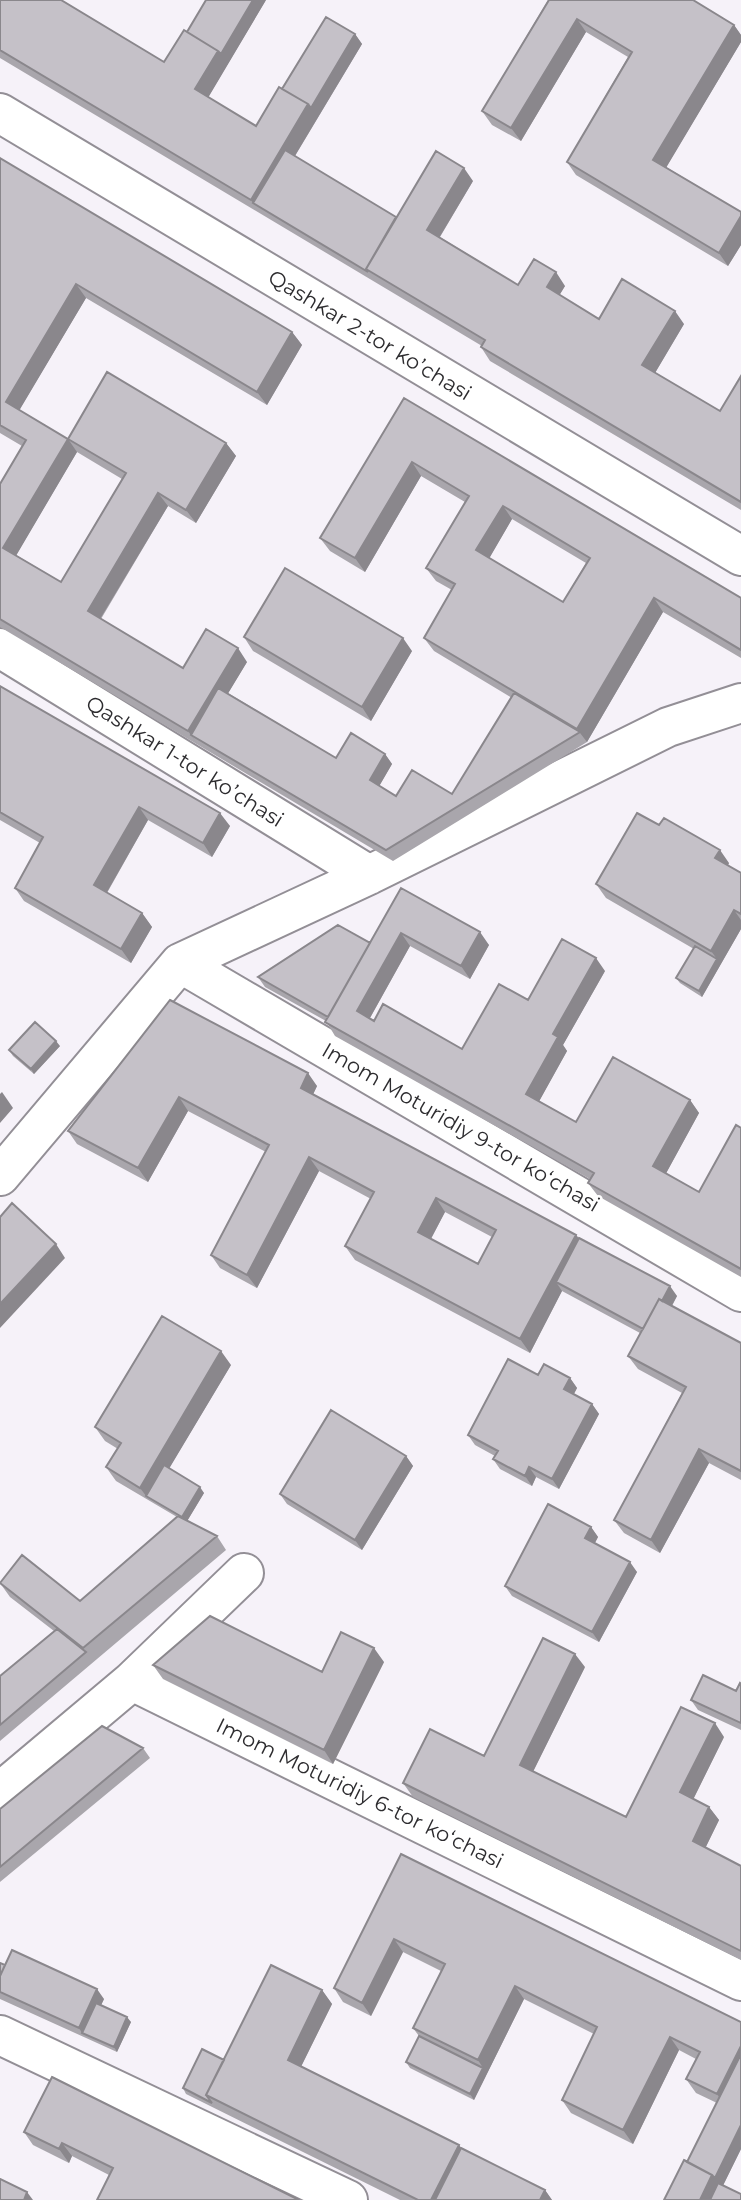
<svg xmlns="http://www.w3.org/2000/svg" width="741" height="2200" viewBox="0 0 741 2200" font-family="Montserrat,sans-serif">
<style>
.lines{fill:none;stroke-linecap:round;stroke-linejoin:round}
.minor-casing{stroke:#938f96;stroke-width:42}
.minor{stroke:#fff;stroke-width:38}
.wall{fill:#a9a6ac;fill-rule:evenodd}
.shaded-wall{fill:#8a878c}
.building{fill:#c5c1c8;stroke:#8a878c;stroke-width:2;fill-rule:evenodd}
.labels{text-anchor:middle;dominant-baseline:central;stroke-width:5;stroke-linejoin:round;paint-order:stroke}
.street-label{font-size:21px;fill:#2d2c2f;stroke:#fff}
</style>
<rect width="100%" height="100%" fill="#f6f2f9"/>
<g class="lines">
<defs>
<path id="minor" d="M0,113L741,556
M0,648L369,875
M180,963L741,1292
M0,1176L180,963L369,875L668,727L741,703
M132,1681L244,1573
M0,1792L132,1681L741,1981
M0,2035L348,2200"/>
</defs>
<use href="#minor" class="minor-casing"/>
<use href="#minor" class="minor"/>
</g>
<path class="wall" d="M0,0L65,2L164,62L187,32L266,0L208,97L256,126L282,89L355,34L362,44L295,156L396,217L473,181L440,237L518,285L565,286L559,295L599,319L684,324L655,373L720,411L741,376V510L490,361L481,347L482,346L0,58Z
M548,0H693L734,25L741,35V42L666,167L741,212V245L728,266L576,175L567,162L628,57L586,32L521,141L492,125L482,111Z
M0,158L292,332L302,345L267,405L86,298L19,410L68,439L226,443L236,456L196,523L168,506L101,619L183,668L247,662L228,693L336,758L385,754L392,764L379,786L396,796L452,794L512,698L434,651L424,638L452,590L436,581L426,568L465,502L421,476L365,572L330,551L320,538L404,398L741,598V658L663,612L587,742L393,861L0,627V484L22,446L0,433ZM77,452L122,479L61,582L16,555ZM512,519L586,563L563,602L489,558Z
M244,637L412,651L371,721L253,651Z
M0,686L230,826L212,857L148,820L107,893L142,913L152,927L131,963L24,901L15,888L40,843L0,820Z
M729,863L728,865L741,873V929L702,997L680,983L676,978L694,949L606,898L596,884Z
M401,888L489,945L470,979L410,946L370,1018L462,1049L528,1000L605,971L563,1045L567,1051L539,1101L576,1122L690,1100L699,1113L666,1173L699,1192L741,1128V1277L598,1196L588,1183L590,1179L335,1036L326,1021L265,987L258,977L370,943Z
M170,1000L317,1086L313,1094L576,1235L579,1238L677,1296L672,1306L741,1343V1480L709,1463L660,1553L624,1533L614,1520L682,1393L638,1369L628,1356L640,1333L562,1291L530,1353L355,1260L345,1246L371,1199L319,1171L257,1288L220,1268L211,1255L266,1152L188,1111L148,1182L77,1144L68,1131ZM445,1212L492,1237L478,1264L431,1239Z
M60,1046L34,1074L13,1056L9,1050Z
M231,1365L169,1468L204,1493L187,1521L217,1536L226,1550L0,1741V1676L54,1631L10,1597L0,1583L80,1601L177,1517L116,1481L106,1467L118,1449L105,1441L95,1427Z
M538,1375L570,1378L577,1388L574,1394L592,1404L599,1414L559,1489L536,1477L532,1486L500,1469L493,1459L495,1456L475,1445L468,1435Z
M406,1456L413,1466L362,1550L287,1504L280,1494Z
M591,1527L598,1537L595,1543L637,1572L599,1642L512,1596L505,1586Z
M384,1662L333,1764L163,1679L153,1665L322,1672Z
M585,1667L533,1771L626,1817L724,1737L693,1799L709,1807L719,1820L705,1848L741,1866V1960L413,1797L403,1783L484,1756Z
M741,1684V1730L698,1710L691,1700L736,1691Z
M143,1748L150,1758L0,1882V1809Z
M401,1854L741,2022V2149L723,2185L741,2200L687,2162L717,2103L696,2093L686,2079L696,2059L679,2050L633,2144L571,2113L562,2100L594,2034L524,1999L474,2100L410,2068L406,2062L419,2036L413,2028L441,1971L403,1952L371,2016L343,2002L334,1988Z
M0,1963L104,1999L101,2005L131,2022L117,2052L0,1999Z
M322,1990L332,2004L301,2066L459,2145L461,2148L545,2190L552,2200H400L186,2094L183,2088Z
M24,2132L299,2200L109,2175L72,2156L69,2163L33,2145Z"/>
<path class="shaded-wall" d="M253,0H266L205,103L195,89L218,51Z
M577,19L586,32L521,141L511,128Z
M734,25L741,35V42L663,173L653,160Z
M355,34L362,44L263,209L253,203L251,200L308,104Z
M464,168L473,181L436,243L427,230Z
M741,216V245L728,266L719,253Z
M556,272L565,286L556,301L547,287Z
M76,284L86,298L16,416L6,402Z
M675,311L684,324L652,378L642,365Z
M292,332L302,345L267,405L257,392Z
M68,439L77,452L13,561L3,548Z
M226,443L236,456L196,523L186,510Z
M412,462L421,476L365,572L355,558Z
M158,493L168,506L97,624L88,611Z
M503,506L512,519L486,564L476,550Z
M654,598L663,612L587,742L577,729Z
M403,638L412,651L371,721L362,707Z
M238,648L247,662L200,740L191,735L198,745L188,731Z
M385,754L392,764L377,790L370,780Z
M139,807L148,820L103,899L94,885Z
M220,813L230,826L212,857L203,843Z
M720,850L729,863L725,871L715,858Z
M734,910L741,920V929L702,997L699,991L717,959L711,951Z
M142,913L152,927L131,963L121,949Z
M480,932L489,945L470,979L461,966Z
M401,933L410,946L366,1025L357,1011Z
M596,958L605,971L563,1045L567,1051L536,1107L526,1094L553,1034Z
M56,1041L60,1046L34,1074L31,1069Z
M308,1073L317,1086L310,1101L301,1088Z
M2,1092L13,1108L0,1123V1094Z
M179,1097L188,1111L148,1182L138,1168Z
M690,1100L699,1113L663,1179L653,1166Z
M309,1157L319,1171L257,1288L247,1275Z
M436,1198L445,1212L427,1246L418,1232Z
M576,1235L586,1248L556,1282L562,1291L530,1353L520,1339Z
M56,1244L65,1258L0,1328V1304Z
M670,1286L677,1296L653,1340L646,1330Z
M221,1351L231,1365L151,1499L146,1496L150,1501L140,1488Z
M570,1378L577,1388L571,1399L564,1389Z
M592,1404L599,1414L559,1489L552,1479Z
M699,1449L709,1463L660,1553L651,1540Z
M406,1456L413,1466L362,1550L355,1540Z
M529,1467L536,1477L532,1486L525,1476Z
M200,1487L204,1493L186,1523L182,1517Z
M591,1527L598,1537L592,1548L585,1538Z
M630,1562L637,1572L599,1642L592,1632Z
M374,1648L384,1662L333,1764L324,1750Z
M575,1654L585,1667L530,1778L520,1765Z
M715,1723L724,1737L690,1806L680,1792Z
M709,1807L719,1820L702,1855L693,1841Z
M394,1939L403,1952L371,2016L362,2003Z
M515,1986L524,1999L474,2100L470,2094L483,2068L478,2060Z
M97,1989L104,1999L87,2035L82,2033L79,2028Z
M322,1990L332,2004L298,2073L288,2060Z
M127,2017L131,2022L117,2052L114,2047Z
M670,2037L679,2050L633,2144L623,2130Z
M741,2046V2078L726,2107L717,2094Z
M741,2125V2149L716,2200H700L712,2175Z
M62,2143L72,2156L69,2163L59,2149Z
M459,2145L468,2158L447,2200H431Z
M545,2190L552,2200H540Z
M27,2192L33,2200H24Z"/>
<path class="building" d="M0,0H61L164,62L184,30L218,51L195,89L256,126L279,87L308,104L251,200L0,50Z
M206,0H253L221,54L218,51L187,32Z
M549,0H693L734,25L653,160L741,212V216L719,253L567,162L632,52L577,19L511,128L482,111Z
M326,17L355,34L311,108L308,104L282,89Z
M285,150L396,217L366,269L368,272L253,203Z
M436,151L464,168L427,230L518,285L534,259L556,272L547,287L599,319L622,279L675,311L642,365L720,411L741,376V502L481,347L485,340L366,269Z
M0,158L292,332L257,392L76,284L6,402L68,439L107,372L226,443L186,510L158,493L88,611L183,668L206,629L238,648L188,731L0,619V484L26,440L0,425ZM68,439L126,473L61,582L3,548Z
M404,398L741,598V650L654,598L577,729L424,638L455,584L426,568L469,496L412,462L355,558L320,538ZM503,506L590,558L563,602L476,550Z
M285,568L403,638L362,707L244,637Z
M0,686L220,813L203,843L139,807L94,885L142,913L121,949L15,888L43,837L0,812Z
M218,688L336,758L351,733L385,754L370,780L396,796L412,770L452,794L514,693L580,732L386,850L191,735Z
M637,813L659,825L664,818L720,850L715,858L741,873V914L734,910L711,951L596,884Z
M401,888L480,932L461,966L401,933L357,1011L374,1021L383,1004L462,1049L499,984L528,1000L562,939L596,958L553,1034L558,1037L526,1094L576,1122L613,1057L690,1100L653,1166L699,1192L736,1125L741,1128V1269L588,1183L594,1173L325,1022Z
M338,925L370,943L328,1017L258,977Z
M695,946L717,959L699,991L676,978Z
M170,1000L308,1073L301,1088L576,1235L520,1339L345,1246L374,1192L309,1157L247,1275L211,1255L269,1145L179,1097L138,1168L68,1131ZM436,1198L496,1230L478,1264L418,1232Z
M35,1022L56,1041L31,1069L9,1050Z
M12,1203L56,1244L0,1304V1217Z
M579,1238L670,1286L662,1301L659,1299L643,1329L556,1282Z
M659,1299L741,1343V1471L699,1449L651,1540L614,1520L686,1387L628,1356Z
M162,1316L221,1351L140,1488L106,1467L121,1443L95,1427Z
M508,1359L538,1375L544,1364L570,1378L564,1389L592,1404L552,1479L529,1467L525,1476L493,1459L498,1451L468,1435Z
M331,1410L406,1456L355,1540L280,1494Z
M164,1465L200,1487L182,1517L146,1496Z
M548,1504L591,1527L585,1538L630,1562L592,1632L505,1586Z
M178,1516L217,1536L83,1648L0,1583L22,1555L80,1601Z
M210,1616L322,1672L341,1632L374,1648L324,1750L153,1665Z
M57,1629L86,1652L0,1725V1676Z
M543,1638L575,1654L520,1765L626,1817L681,1707L715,1723L680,1792L709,1807L693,1841L741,1866V1951L403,1783L430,1729L484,1756Z
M703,1675L736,1691L740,1683L741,1684V1723L691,1700Z
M102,1726L143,1748L0,1867V1809Z
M401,1854L741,2022V2046L717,2094L686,2079L700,2052L670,2037L623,2130L562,2100L597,2027L515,1986L478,2060L413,2028L445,1964L394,1939L362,2003L334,1988Z
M12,1950L97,1989L79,2028L0,1992V1976Z
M0,1963L5,1965L0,1976Z
M271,1965L322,1990L288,2060L459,2145L431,2200H418L206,2095Z
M96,2003L127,2017L114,2047L82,2033Z
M419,2036L483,2068L470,2094L406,2062Z
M202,2049L224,2060L206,2095L212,2103L183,2088Z
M741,2054V2125L715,2178L712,2175L687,2162Z
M52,2077L299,2200H97L113,2168L62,2143L59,2149L24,2132Z
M461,2148L545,2190L540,2200H435Z
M684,2160L712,2175L700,2200H664Z
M0,2179L27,2192L24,2200H0Z
M718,2183L741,2194V2200H710Z"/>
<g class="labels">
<g class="street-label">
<text transform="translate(370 335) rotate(31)">Qashkar 2-tor koʼchasi</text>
<text transform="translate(185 761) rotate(32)">Qashkar 1-tor koʼchasi</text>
<text transform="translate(461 1127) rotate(30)">Imom Moturidiy 9-tor koʻchasi</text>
<text transform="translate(360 1793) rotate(26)">Imom Moturidiy 6-tor koʻchasi</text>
</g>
</g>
</svg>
